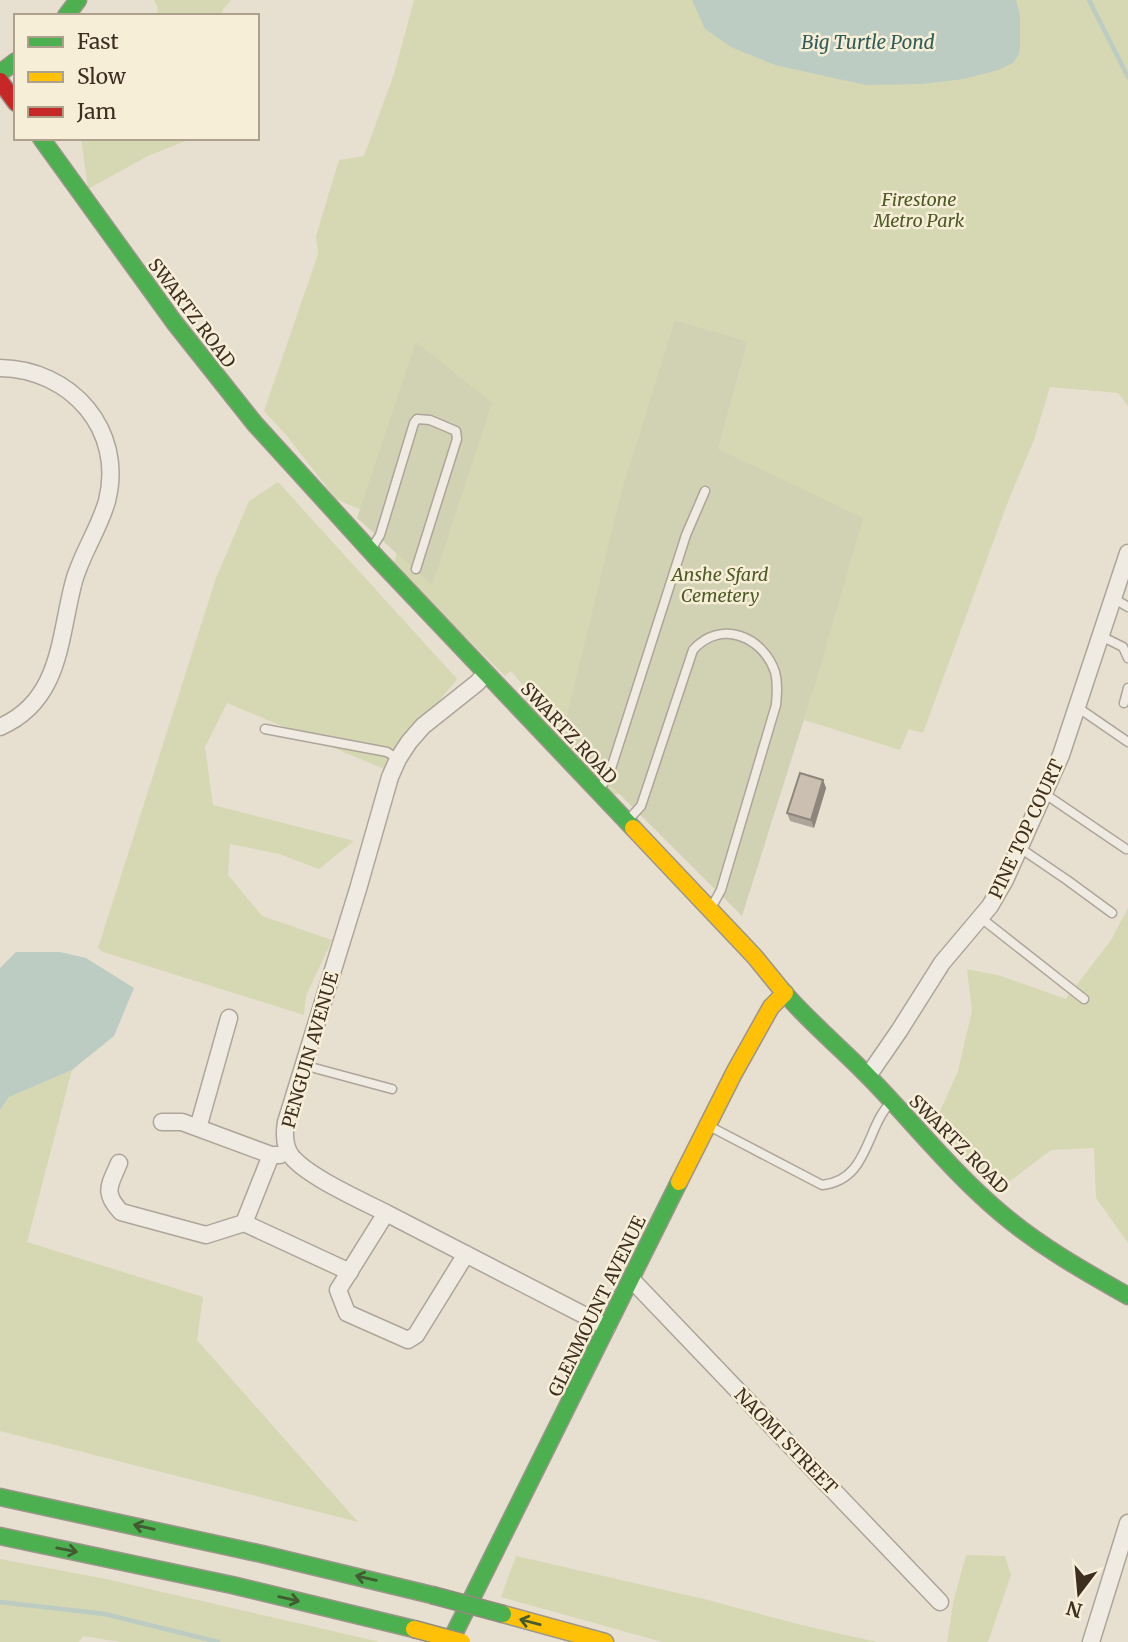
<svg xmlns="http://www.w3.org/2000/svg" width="1128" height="1642" viewBox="0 0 1128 1642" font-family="Merriweather,serif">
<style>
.green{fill:#d6d7b3}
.cemetery{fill:#d1d1b3}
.water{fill:#bcccc2}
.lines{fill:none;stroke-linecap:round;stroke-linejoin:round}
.stream{stroke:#bcccc2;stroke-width:4.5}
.lane-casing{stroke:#ada599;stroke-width:11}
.street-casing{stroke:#ada599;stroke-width:19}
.fast-casing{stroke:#9c958a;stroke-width:19}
.slow-casing{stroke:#9c958a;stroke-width:19}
.jam-casing{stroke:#9c958a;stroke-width:19}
.lane{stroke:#efebe3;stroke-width:8}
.street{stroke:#efebe3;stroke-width:16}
.fast{stroke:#4caf50;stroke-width:16}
.slow{stroke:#ffc107;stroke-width:16}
.jam{stroke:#c62828;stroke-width:16}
.fast-bridge-casing{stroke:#928b80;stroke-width:19;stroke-linecap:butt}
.slow-bridge-casing{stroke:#928b80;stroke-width:19;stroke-linecap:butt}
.fast-bridge{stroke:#4caf50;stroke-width:16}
.slow-bridge{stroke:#ffc107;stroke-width:16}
.wall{fill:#afa499}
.shaded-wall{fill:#8e867d}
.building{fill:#cbbfb2;stroke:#8e867d;stroke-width:2}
.oneway{stroke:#425b31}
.labels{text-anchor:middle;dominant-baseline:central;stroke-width:5;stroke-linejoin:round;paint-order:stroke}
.park-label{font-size:18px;font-style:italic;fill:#4d5a26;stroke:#f7eed8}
.street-label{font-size:18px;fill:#3d2e20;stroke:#f7eed8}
.water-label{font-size:19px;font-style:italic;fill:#2f5d5a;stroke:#f7eed8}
</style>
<rect width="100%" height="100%" fill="#e7e0d1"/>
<path class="green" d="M154,0H231L223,9L221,16H158L157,6Z
M414,0H1128V406L1118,393L1050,387L1034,440L1009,499L923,733L909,729L900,750L804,720L813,691L718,449L748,343L676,320L623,793L611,795L525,701L529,692L511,671L505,676L393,565L422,476L373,515L336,499L287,436L264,411L318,254L316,236L339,160L364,156L394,74Z
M81,138H193L148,156L88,189Z
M278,482L457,679L384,769L227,703L205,747L213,805L354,841L319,869L279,854L230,844L228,875L262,916L332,940L306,996L304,1015L103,952L98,948L216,578L249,501Z
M1128,908V1243L1096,1198L1094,1148L1051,1150L997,1191L932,1129L958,1071L972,1011L967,969L1001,976L1066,999L1111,940Z
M72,1070L27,1242L203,1297L197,1340L358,1522L0,1431V1110L9,1097Z
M966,1555L1005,1556L1011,1575L988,1642H947L953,1603Z
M516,1556L704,1599L801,1625L877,1642H662L501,1597Z
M0,1559L106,1579L380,1642H120L83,1636L79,1642H0Z"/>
<path class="cemetery" d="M675,320L748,342L718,449L863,518L813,691L742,916L562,737L621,494Z
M416,342L492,403L432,585L357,518Z"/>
<path class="water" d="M692,0H1016L1020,15V46L1019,54L1013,63L998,70L964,79L922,84L866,85L775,65L731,47L705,29Z
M16,952H60L86,958L134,988L114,1036L72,1070L9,1097L0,1110V968Z"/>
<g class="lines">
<path class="stream" d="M1089,0L1128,77
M0,1602L105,1614L218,1642"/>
<defs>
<path id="lane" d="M372,548L380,535L414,423L417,419L430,420L456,431L457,439L416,569
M1113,598L1128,607
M1101,636L1123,647L1128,658
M1124,703L1128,688
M1077,707L1128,742
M265,729L387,752L398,759
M599,788L608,778L686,535L705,491
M1045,794L1126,849
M629,819L641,806L693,650C720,619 763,636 775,672C778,683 777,694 776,705L721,890L711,908
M1020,848L1067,880L1112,913
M981,918L1084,999
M303,1065L392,1089
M711,1127L822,1185C869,1180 865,1129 891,1102"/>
<path id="street" d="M0,368C71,369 125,430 107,501C99,529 82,553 74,581C59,636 62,700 0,727
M486,673L477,683L423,726L409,742L398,759L390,777L358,889L286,1122C284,1134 284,1147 292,1157C310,1178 363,1201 388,1214C461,1252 534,1290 607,1327
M868,1076L899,1031L942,963L990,906L1005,880L1061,755L1128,553
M162,1122H182L271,1155
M198,1128L229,1018
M119,1163C110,1185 102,1192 121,1212L206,1235L244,1223L350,1272
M386,1213L338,1290L347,1313L408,1340L416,1335L466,1254
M244,1223L271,1155H280
M632,1280L940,1602
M1091,1642L1128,1523"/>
<path id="fast" d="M66,16L78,0
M0,73L16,61
M41,138L174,322L255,424L377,558L633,828
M781,989C807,1020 840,1047 868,1076C913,1122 953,1173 1002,1214C1041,1247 1084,1271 1128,1296
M0,1497L262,1554L432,1595
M0,1536L232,1585L414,1629
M450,1642L679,1182"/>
<path id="slow" d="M633,828L755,957L781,989
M679,1182L734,1073L771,1007L785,993
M503,1614L605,1642"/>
<path id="jam" d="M0,81L16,103"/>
</defs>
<use href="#lane" class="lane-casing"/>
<use href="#street" class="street-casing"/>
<use href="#fast" class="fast-casing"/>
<use href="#slow" class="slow-casing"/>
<use href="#jam" class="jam-casing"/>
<use href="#lane" class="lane"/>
<use href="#street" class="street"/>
<use href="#fast" class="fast"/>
<use href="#slow" class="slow"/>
<use href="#jam" class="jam"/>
<defs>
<path id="fast-bridge" d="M432,1595L503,1614"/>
<path id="slow-bridge" d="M414,1629L462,1642"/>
</defs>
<use href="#fast-bridge" class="fast-bridge-casing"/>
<use href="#slow-bridge" class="slow-bridge-casing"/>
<use href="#fast-bridge" class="fast-bridge"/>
<use href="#slow-bridge" class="slow-bridge"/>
</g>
<path class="wall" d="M823,780L826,788L814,828L790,821L787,813Z"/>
<path class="shaded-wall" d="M823,780L826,788L814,828L811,820Z"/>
<path class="building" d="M800,773L823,780L811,820L787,813Z"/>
<defs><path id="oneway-shaft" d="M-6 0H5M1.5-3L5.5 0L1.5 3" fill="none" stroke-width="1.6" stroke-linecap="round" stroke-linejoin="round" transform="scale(1.75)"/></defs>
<g class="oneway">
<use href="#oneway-shaft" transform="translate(144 1527) rotate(-167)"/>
<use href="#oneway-shaft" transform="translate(67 1550) rotate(11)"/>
<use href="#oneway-shaft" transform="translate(366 1578) rotate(-167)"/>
<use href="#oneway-shaft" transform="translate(289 1599) rotate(13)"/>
<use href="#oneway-shaft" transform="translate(530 1622) rotate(-165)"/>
</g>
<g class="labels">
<g class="park-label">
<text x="919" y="199">Firestone<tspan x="919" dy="21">Metro Park</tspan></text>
<text x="720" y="574">Anshe Sfard<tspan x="720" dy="21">Cemetery</tspan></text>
</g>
<g class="street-label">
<text transform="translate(192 313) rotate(53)">SWARTZ ROAD</text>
<text transform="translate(569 733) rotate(47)">SWARTZ ROAD</text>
<text transform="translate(1026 829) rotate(-65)">PINE TOP COURT</text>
<text transform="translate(310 1050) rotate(-74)">PENGUIN AVENUE</text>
<text transform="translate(959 1144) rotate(45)">SWARTZ ROAD</text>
<text transform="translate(597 1306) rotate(-64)">GLENMOUNT AVENUE</text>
<text transform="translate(786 1441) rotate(46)">NAOMI STREET</text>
</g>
<g class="water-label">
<text x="868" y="42">Big Turtle Pond</text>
</g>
</g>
<rect x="14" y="14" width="245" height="126" fill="#f7eed8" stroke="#ada18e" stroke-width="2"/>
<rect x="28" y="37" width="35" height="10" fill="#4caf50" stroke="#ada18e" stroke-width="2"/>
<text x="77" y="49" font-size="21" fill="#3d2e20">Fast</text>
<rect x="28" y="72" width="35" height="10" fill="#ffc107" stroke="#ada18e" stroke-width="2"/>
<text x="77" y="84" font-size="21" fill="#3d2e20">Slow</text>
<rect x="28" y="107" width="35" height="10" fill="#c62828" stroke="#ada18e" stroke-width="2"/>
<text x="77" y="119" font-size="21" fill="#3d2e20">Jam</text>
<g transform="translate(1079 1593) rotate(196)" stroke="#f7eed8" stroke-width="5" paint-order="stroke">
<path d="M0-5L12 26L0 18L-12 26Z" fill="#3d2e20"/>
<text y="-10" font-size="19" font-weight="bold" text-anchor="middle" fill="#3d2e20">N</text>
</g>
</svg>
